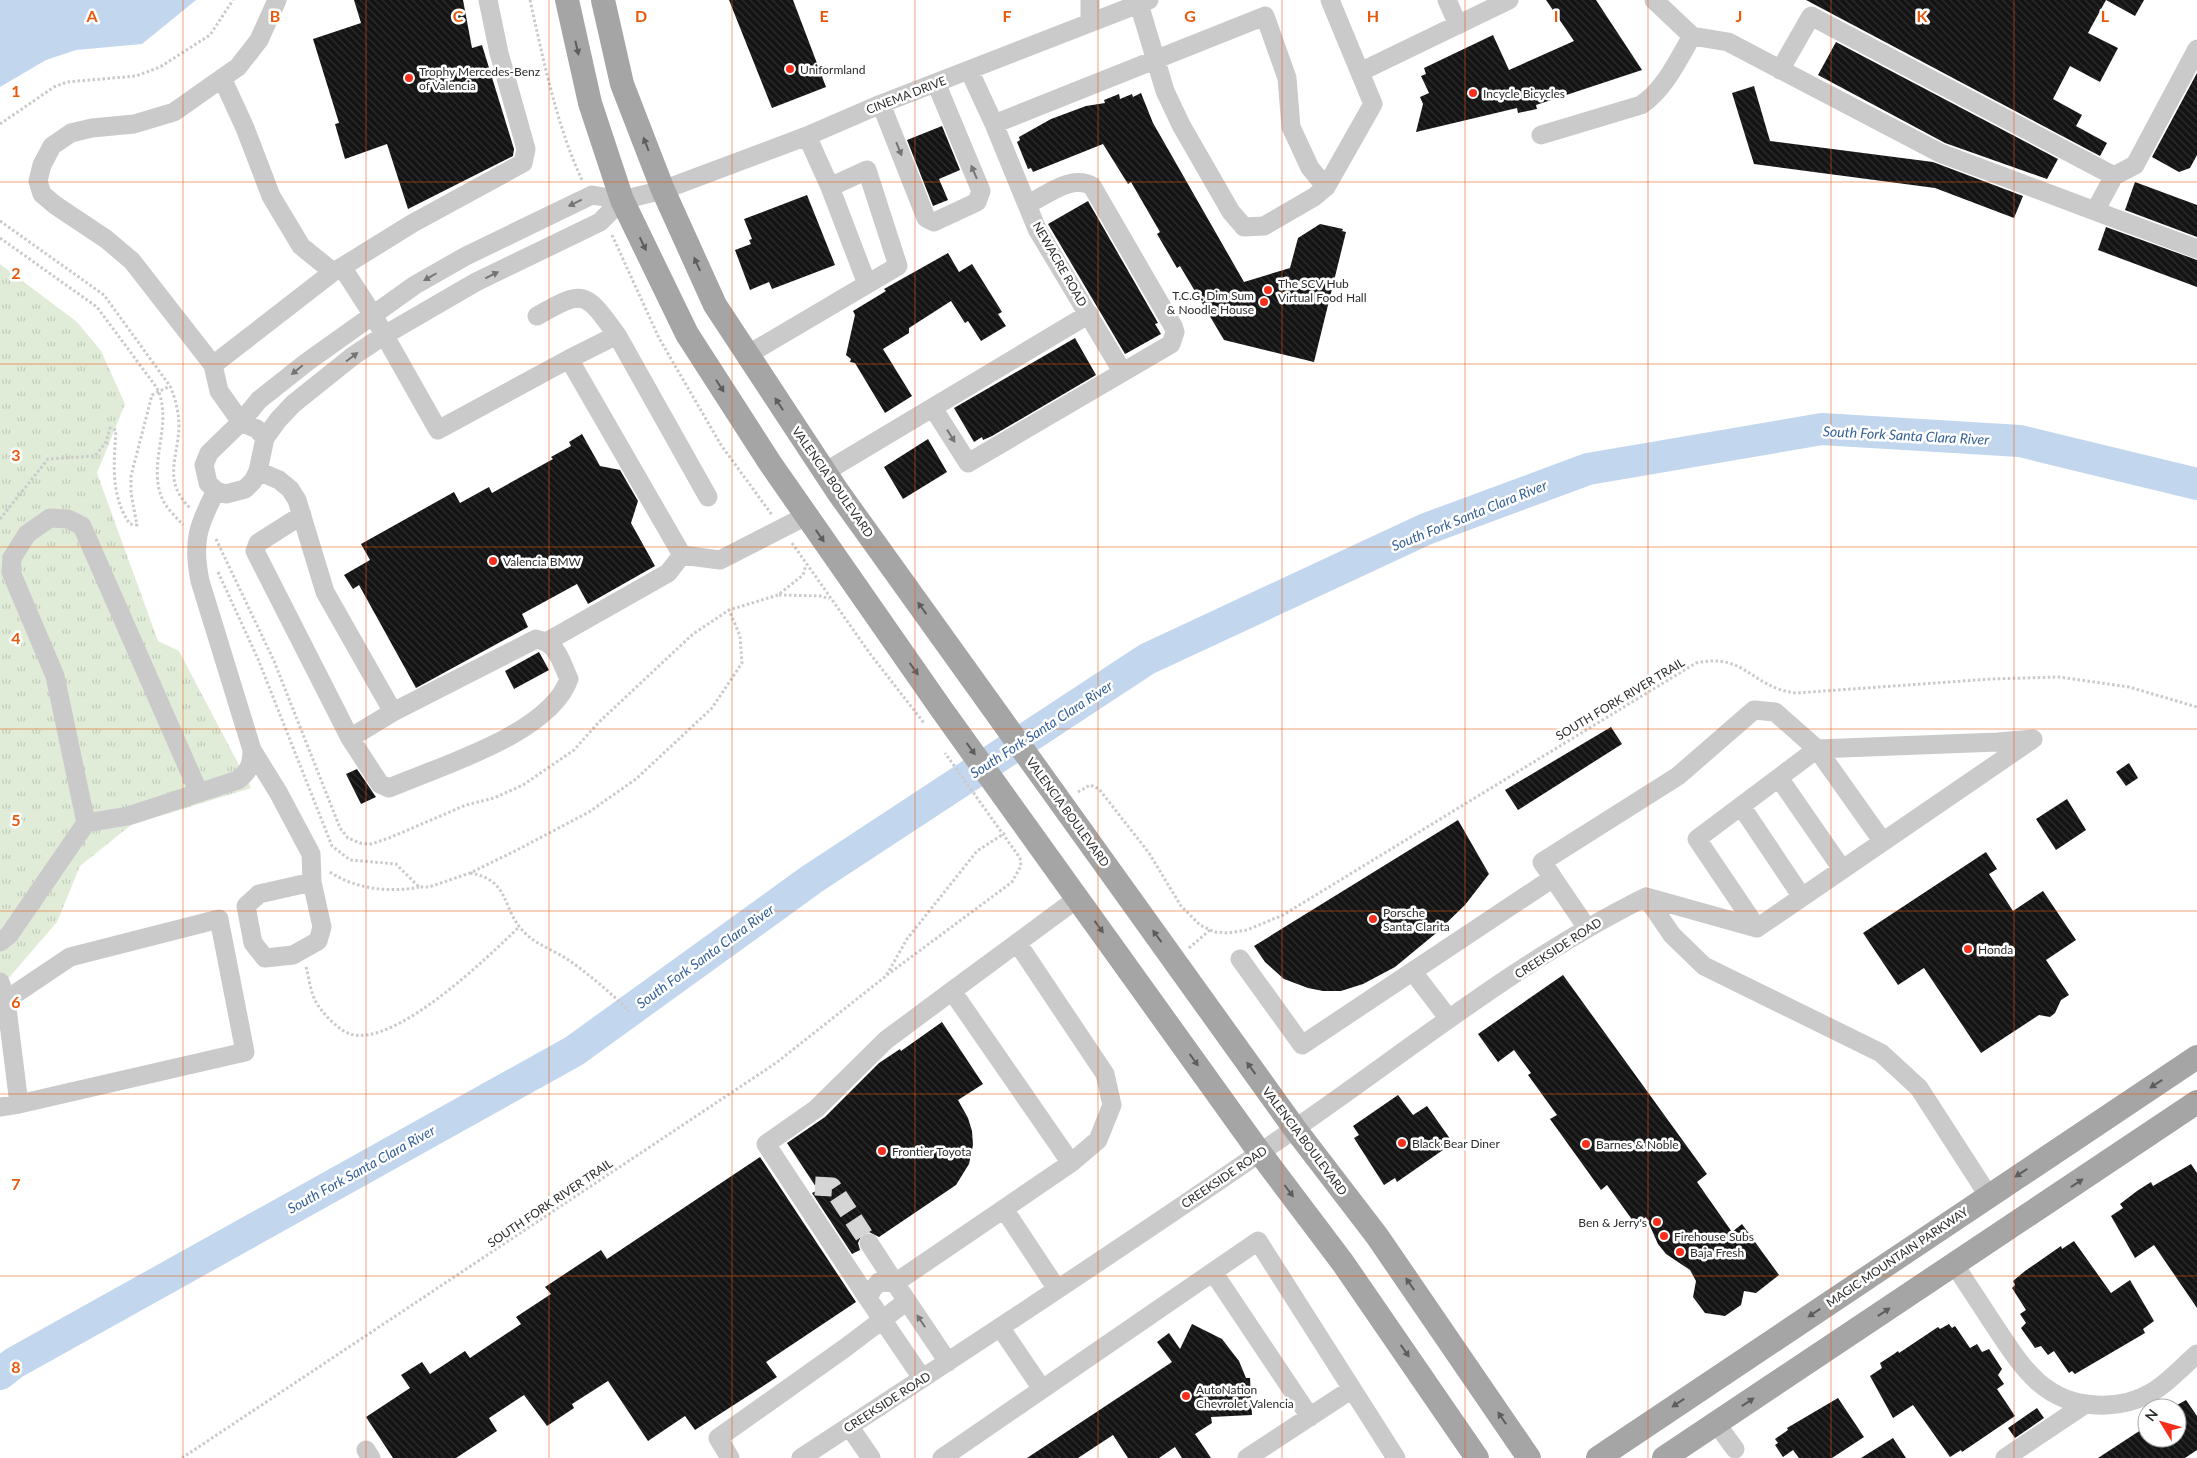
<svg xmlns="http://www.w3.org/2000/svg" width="2197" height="1458" viewBox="0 0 2197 1458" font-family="Lato,sans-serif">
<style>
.park{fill:url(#park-tufts)}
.water{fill:#c2d6ee}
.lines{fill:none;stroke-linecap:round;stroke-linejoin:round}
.river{stroke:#c2d6ee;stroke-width:32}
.building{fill:url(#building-back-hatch)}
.minor-tunnel{stroke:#d5d5d5;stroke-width:19;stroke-dasharray:19 9;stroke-linecap:butt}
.path{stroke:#cacaca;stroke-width:3;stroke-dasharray:2.5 2.5;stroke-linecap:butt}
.minor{stroke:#cacaca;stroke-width:19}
.major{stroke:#a5a5a5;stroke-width:24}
.oneway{fill:#5d5d5d}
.oneway2{fill:#747474}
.grid{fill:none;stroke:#e8590c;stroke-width:1;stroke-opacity:0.55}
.poi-dot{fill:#f62f1c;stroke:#fff;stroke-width:2}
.labels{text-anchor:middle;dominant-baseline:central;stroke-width:5;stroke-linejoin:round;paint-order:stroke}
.poi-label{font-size:12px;fill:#2d2d2d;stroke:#fff;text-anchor:start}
.street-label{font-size:12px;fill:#2d2d2d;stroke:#fff}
.water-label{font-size:14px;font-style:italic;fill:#336096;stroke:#fff}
.grid-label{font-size:16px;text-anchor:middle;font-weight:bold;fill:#e8590c;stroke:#fff;stroke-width:5;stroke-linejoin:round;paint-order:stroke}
</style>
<defs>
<pattern id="park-tufts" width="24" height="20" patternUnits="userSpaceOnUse" patternTransform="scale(1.25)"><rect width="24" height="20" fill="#e0ecd8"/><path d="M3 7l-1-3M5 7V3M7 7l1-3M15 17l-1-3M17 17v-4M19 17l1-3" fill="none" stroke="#c0cbba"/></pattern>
<pattern id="building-back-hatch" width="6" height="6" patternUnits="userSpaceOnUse" patternTransform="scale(1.25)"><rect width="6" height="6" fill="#141414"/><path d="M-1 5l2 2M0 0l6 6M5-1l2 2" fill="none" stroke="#2e2e2e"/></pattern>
</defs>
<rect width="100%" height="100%" fill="#fff"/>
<path class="park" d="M0,264L77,322L101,351L125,404L97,473L158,641L179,651L251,788L131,825L80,866L57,922L0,988Z"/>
<path class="water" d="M0,0H196L142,44L76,50L46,60L0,87Z"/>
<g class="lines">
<path class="river" d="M0,1374L14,1363L574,1051L812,879L1147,659L1426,529L1588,469L1822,429L2020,441L2197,484"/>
</g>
<path class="building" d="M354,0H463L472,48L482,45L514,149L513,156L408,209L387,144L345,159L335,124L339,123L313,39L361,23Z
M729,0H793L826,87L772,108Z
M1546,0H1596L1642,70L1536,105L1537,109L1518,113L1517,108L1416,132L1423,104L1420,97L1429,93L1421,76L1426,74L1424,68L1493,35L1509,70L1574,41Z
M1806,0H2144L2135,16L2106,0L2088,33L2118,48L2100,82L2070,66L2053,99L2082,115L2076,126L2107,143L2100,156Z
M1836,42L2058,159L2047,179L1945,143L1818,75Z
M2197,73V155L2190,168L2179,172L2152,157Z
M1754,86L1770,141L1933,162L2023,196L2014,218L1935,188L1754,164L1732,93Z
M1141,93L1153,123L1244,282L1290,268L1298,238L1320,224L1343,229L1342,231L1346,232L1314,362L1224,340L1180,266L1177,268L1157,234L1160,232L1131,182L1128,184L1103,144L1033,172L1031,168L1028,169L1017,142L1020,140L1019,137L1051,119L1086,106L1105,103L1104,100L1119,94L1120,99L1132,94L1133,97Z
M942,126L960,170L939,179L948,200L933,206L907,140Z
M2135,182L2197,205V237L2125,210Z
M807,195L835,265L772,289L769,282L750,290L735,250L751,244L749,240L752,239L744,219Z
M1088,201L1158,323L1155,324L1161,334L1127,353L1125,354L1048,224Z
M2106,227L2197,260V287L2098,250Z
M948,253L959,272L972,264L1002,312L998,314L1006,326L981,341L968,321L965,323L951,301L909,328V333L883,349L912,396L885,413L855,363L850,362L851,359L846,355L855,315L853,311L886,291L884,289Z
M1075,338L1096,375L992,436L983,440L982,437L974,442L954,408Z
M582,434L600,466L620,470L638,501L631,523L655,566L588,604L577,584L522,614L528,627L416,688L359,585L353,589L344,575L370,560L361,544L454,492L460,503L489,487L492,493L553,459L551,457L571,446L569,442Z
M928,439L947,472L903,499L884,467Z
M539,652L549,670L514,689L505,671Z
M1611,727L1622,744L1518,810L1505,790Z
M2129,763L2138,778L2126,786L2116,772Z
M357,769L376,797L361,804L346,774Z
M2067,799L2086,830L2056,850L2036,819Z
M1458,820L1489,874L1465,905L1435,934L1395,967L1363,984L1341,991H1323L1308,988L1284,979L1265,962L1254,946Z
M1986,852L1997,869L1989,874L2013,911L2043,891L2076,940L2046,960L2069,995L2061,1000L2055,1013L2050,1017L2039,1015L1981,1053L1924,968L1898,985L1863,933Z
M1563,975L1707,1174L1697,1182L1732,1232L1742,1224L1779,1275L1756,1293L1744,1291L1741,1305L1725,1316L1705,1313L1693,1297L1696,1281L1690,1270L1666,1254L1658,1244L1646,1217L1636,1225L1607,1185L1601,1190L1550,1119L1557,1115L1528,1075L1531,1073L1514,1050L1498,1062L1478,1034Z
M942,1022L983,1084L958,1100L968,1118L972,1131L973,1145L969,1164L956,1185L879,1237L869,1232L862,1234L858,1243L860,1250L852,1254L812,1193L818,1190L787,1143L825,1117L879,1063L900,1049L901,1051Z
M1398,1095L1413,1115L1427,1106L1453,1143L1397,1182L1395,1178L1384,1185L1354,1138L1359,1135L1353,1126Z
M760,1157L856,1302L766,1362L777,1377L695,1430L685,1416L648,1441L608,1381L572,1404L574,1408L547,1426L524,1395L489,1418L497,1431L456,1458H393L366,1417L410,1388L401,1375L422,1362L430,1374L465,1351L470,1358L521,1324L516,1317L551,1294L545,1287L601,1250L607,1259Z
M2191,1164L2197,1173V1308L2154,1245L2135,1258L2111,1216L2123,1208L2120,1204L2137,1191L2151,1182L2153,1186Z
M2074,1241L2111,1293L2130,1280L2154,1321L2143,1329L2145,1333L2075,1374L2072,1371L2069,1373L2054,1351L2048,1355L2041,1346L2035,1348L2021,1328L2026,1323L2020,1314L2026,1310L2012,1288L2015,1285L2013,1281L2025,1271L2061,1246L2062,1249Z
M1192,1324L1222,1339L1239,1361L1246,1378H1250L1252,1415L1211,1417L1212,1423L1195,1434L1211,1458H1182L1175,1447L1159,1458H1128L1113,1435L1078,1458H1027L1172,1362L1157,1342L1169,1333L1180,1349Z
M1949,1324L1952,1328L1955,1326L1970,1348L1977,1344L1982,1352L1989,1349L2002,1369L1998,1375L2004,1384L1997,1389L2015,1416L1962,1452L1961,1450L1950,1457L1913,1405L1893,1418L1870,1376L1882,1368L1880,1363L1894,1354L1898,1351L1899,1353L1938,1327L1940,1329Z
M1838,1398L1864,1437L1832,1458H1799L1793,1450L1783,1457L1775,1445L1778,1443L1775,1439L1788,1430L1787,1428Z
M2186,1400L2197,1416V1450L2185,1458H2098L2147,1426V1438H2177V1405Z
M2037,1408L2044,1418L2015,1438L2008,1428Z
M1893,1438L1906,1458H1861Z"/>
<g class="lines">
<path class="minor-tunnel" d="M815,1186L832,1187L869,1243"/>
<path class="path" d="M530,0C543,58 557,128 583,182
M0,124L54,87L67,82L136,76L160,67L210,35L233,0
M0,221L104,295L170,386C176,400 179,413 179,428C177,461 163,481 190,508
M612,235L659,338L721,445L772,515
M0,238L97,307L157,388C174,424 147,462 162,498C166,508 176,517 183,525
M0,519L48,459L95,456L106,442L110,428L116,430C114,462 110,496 130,524L137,525L131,493V476L152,395L170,386
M216,539L274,661L340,828L348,838L360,843L371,844L389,838L466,805L494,798L523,785L574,750L598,723L693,634L729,610L778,595L803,575L806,565
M792,543L871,655L924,723
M218,572L258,659L332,846L350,860L396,864L419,887H429L470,873L517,850L589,812L636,779L712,708L742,663L740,636L729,610
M779,595L822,596L829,599
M1078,792L1090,785L1099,789L1149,853L1181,906L1200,925L1215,932L1228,933L1247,930L1283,915L1696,663C1746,652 1751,688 1796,693L1991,679L2059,677L2129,687L2197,707
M330,872C355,889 390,893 419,887
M470,873C511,880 501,909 524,932C536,945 556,951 570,961C591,976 611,993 629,1011
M1189,948L1210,930
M306,967C309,977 310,990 315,1000C321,1012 337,1029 350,1034C395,1048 489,956 519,927
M887,975L1012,882L1021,866L1020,858L945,753
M182,1458L776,1063L886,976L907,939L977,851L1005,833"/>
<path class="minor" d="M1447,0L1458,25
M1654,0L1692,36
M1139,4L1165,91L1181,125L1231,212L1244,227L1264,226L1314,197L1326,187L1373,104L1330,0
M1090,23V0
M1692,36L1728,42L1940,153L2095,211L2114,176L1811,16L1780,70
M969,70L994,124L1037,229L1122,371
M1360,72L1509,0
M222,78L245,128L271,196L301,246L333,272L342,267L373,315L438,430L569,359L682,555L720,560L806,516
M881,104L926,218L934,222L977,202L981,191L936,83
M994,124L1265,16L1287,78L1291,127L1310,168L1326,187
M1541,135L1641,105C1665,89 1678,60 1692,36
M2114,176L2135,165L2197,49
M830,187L867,284
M622,200L600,222L476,282L383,336L353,356L293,404L278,420L265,438L258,471L253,481L245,489L226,494L216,491L208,483L204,465L209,453L241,422L259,400L307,362L373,315L415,285L466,256L592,195L622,200L663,190L807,136L881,104L1149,0
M2095,211L2197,249
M342,267L413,223L523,163L526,149L499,53L488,0
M537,316C584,289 585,291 617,335L569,359
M617,335L708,497
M747,355L898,266L867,170L830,187L807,136
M213,365L333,272
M933,408L968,463L1171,344L1175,332L1173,326L1092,186C1072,174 1047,195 1028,204
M265,438L257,429L241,422L219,391L213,365L132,261L106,239L55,205L42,194L38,181L42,165L52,146L71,133L92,128L134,124L174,112L238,67L259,40L277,0
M258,471L279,480L290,489L297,500L325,592L393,712L350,738L255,551L258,543L302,515
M825,472L1089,314
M548,641L668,573L682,555
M350,738L380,784L389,788C440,766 550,734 569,679C560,660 558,643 536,639L393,712
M252,750L278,792L311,854L312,882L322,927L318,941L293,955L265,958L253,943L246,906L259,894L312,882
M1779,778L1842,869
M199,793L82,526L68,519L50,518L27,534L12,558L11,572L55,676L86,823L128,816L238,780C249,771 252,764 252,750L200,581C192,542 198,525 216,491
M1741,806L1802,897
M1553,878L1542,862L1678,776L1754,710L1775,712L1817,749L1998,742L2033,739L1757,928L1646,897
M1646,897L1672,935L1704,966L1881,1053L1919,1088L1988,1195
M1757,928L1697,839L1817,749L1883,842
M0,942L9,935L86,823
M1018,944L1105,1074L1112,1105L1098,1140L1071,1163
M1240,959L1302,1045L1553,878L1587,928
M1413,972L1449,1019
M0,982L6,1000
M952,991L1078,898
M0,1107L19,1104L245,1052L219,919L70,957L6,1000L19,1104
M1004,1209L1057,1289
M1954,1264C1968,1285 1982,1307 1996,1328C2022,1367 2044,1403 2096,1405C2116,1406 2136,1402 2154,1391C2169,1382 2183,1366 2197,1354
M1213,1272L1310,1417
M869,1300L766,1144L816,1109L886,1040L952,991L1071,1163L895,1283L869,1243
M1000,1327L1042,1389
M922,1378L869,1300L871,1291L879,1282L895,1283L948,1362
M1716,1423L1735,1449
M849,1426L871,1458
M366,1450L371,1458
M730,1458L718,1438L845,1348L907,1301
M801,1458C966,1350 1131,1242 1293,1130C1408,1051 1522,958 1646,897
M942,1458L1258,1241L1396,1458
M1247,1458L1352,1389
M2005,1458L2084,1405"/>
<path class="major" d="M567,0L590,103L622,200L687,334L770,463L942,710L1260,1153L1343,1263L1477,1458
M603,0L622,84L663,190L715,305L838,492L1295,1129L1377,1236L1529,1458
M1598,1458L2197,1057
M1664,1458L2197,1102"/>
</g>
<defs><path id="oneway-solid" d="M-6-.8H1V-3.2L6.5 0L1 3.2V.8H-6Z" transform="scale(1.25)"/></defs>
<g class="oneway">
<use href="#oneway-solid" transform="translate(577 48) rotate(77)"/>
<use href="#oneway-solid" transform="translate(646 144) rotate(-111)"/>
<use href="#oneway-solid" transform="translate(643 244) rotate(64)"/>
<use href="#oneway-solid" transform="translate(697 264) rotate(-114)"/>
<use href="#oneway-solid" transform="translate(720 386) rotate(57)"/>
<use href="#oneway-solid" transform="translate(779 404) rotate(-123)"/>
<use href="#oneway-solid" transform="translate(820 536) rotate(55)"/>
<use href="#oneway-solid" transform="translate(922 608) rotate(-126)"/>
<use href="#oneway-solid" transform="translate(914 669) rotate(55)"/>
<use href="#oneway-solid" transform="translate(971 749) rotate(54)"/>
<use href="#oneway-solid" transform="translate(1099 927) rotate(54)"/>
<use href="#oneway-solid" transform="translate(1157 936) rotate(-126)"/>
<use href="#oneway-solid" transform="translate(1194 1060) rotate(54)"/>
<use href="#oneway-solid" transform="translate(1251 1068) rotate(-126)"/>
<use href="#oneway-solid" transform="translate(2156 1084) rotate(147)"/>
<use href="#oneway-solid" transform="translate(2021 1173) rotate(147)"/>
<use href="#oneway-solid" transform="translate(2077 1183) rotate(-34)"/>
<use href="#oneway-solid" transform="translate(1289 1191) rotate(53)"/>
<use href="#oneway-solid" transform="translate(1410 1284) rotate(-125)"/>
<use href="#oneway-solid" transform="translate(1884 1312) rotate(-34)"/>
<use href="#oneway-solid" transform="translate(1814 1313) rotate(146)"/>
<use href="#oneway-solid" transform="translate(1405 1351) rotate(55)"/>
<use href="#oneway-solid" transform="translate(1748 1402) rotate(-34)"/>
<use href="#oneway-solid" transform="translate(1678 1403) rotate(146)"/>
<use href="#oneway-solid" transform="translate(1502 1418) rotate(-124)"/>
</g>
<g class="oneway2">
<use href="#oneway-solid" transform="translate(899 149) rotate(68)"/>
<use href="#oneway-solid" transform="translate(974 172) rotate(-113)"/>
<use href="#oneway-solid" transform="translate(575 203) rotate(154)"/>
<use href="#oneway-solid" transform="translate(492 275) rotate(-26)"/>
<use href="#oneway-solid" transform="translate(430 277) rotate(150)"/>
<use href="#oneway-solid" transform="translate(352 357) rotate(-37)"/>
<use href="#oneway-solid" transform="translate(297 370) rotate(141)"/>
<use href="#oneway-solid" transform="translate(951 436) rotate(58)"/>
<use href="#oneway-solid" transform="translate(921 1321) rotate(-124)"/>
</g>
<path class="grid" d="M183,0V1458M366,0V1458M549,0V1458M732,0V1458M915,0V1458M1098,0V1458M1282,0V1458M1465,0V1458M1648,0V1458M1831,0V1458M2014,0V1458M0,182H2197M0,364H2197M0,547H2197M0,729H2197M0,911H2197M0,1094H2197M0,1276H2197"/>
<g class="poi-dot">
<circle cx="790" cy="69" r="5"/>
<circle cx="409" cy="78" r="5"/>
<circle cx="1473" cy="93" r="5"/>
<circle cx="1268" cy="290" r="5"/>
<circle cx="1264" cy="302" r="5"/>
<circle cx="493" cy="561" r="5"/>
<circle cx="1373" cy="919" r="5"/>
<circle cx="1968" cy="949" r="5"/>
<circle cx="1402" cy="1143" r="5"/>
<circle cx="1586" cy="1144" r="5"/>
<circle cx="882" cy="1151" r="5"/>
<circle cx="1657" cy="1222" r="5"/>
<circle cx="1664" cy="1236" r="5"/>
<circle cx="1680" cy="1252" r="5"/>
<circle cx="1186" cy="1396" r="5"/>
</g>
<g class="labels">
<g class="poi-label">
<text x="800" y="69">Uniformland</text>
<text x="419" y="71">Trophy Mercedes-Benz<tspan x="419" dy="14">of Valencia</tspan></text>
<text x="1483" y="93">Incycle Bicycles</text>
<text x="1278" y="283">The SCV Hub<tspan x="1278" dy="14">Virtual Food Hall</tspan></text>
<text x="1254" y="295" text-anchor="end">T.C.G. Dim Sum<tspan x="1254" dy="14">&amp; Noodle House</tspan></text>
<text x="503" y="561">Valencia BMW</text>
<text x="1383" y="912">Porsche<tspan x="1383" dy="14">Santa Clarita</tspan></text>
<text x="1978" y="949">Honda</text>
<text x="1412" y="1143">Black Bear Diner</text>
<text x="1596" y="1144">Barnes &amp; Noble</text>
<text x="892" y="1151">Frontier Toyota</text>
<text x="1647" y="1222" text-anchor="end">Ben &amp; Jerry's</text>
<text x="1674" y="1236">Firehouse Subs</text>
<text x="1690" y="1252">Baja Fresh</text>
<text x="1196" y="1389">AutoNation<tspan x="1196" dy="14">Chevrolet Valencia</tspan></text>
</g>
<g class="street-label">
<text transform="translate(906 95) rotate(-21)">CINEMA DRIVE</text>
<text transform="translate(1060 264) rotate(60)">NEWACRE ROAD</text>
<text transform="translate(833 482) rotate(55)">VALENCIA BOULEVARD</text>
<text transform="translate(1620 699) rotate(-31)">SOUTH FORK RIVER TRAIL</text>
<text transform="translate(1068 812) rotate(54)">VALENCIA BOULEVARD</text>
<text transform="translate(1558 948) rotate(-33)">CREEKSIDE ROAD</text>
<text transform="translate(1305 1141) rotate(53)">VALENCIA BOULEVARD</text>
<text transform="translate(1224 1177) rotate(-34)">CREEKSIDE ROAD</text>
<text transform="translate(550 1203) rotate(-34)">SOUTH FORK RIVER TRAIL</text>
<text transform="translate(1897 1257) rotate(-34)">MAGIC MOUNTAIN PARKWAY</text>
<text transform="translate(887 1402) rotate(-33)">CREEKSIDE ROAD</text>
</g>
<g class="water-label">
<text transform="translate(1906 435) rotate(3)">South Fork Santa Clara River</text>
<text transform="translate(1469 515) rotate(-22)">South Fork Santa Clara River</text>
<text transform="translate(1041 729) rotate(-33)">South Fork Santa Clara River</text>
<text transform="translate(705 956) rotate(-36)">South Fork Santa Clara River</text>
<text transform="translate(361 1169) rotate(-29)">South Fork Santa Clara River</text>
</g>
</g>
<g class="grid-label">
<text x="92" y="22">A</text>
<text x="275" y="22">B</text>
<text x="458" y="22">C</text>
<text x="641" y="22">D</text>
<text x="824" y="22">E</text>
<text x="1007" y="22">F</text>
<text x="1190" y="22">G</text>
<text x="1373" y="22">H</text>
<text x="1556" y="22">I</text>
<text x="1739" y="22">J</text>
<text x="1922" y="22">K</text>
<text x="2105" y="22">L</text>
<text x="16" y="97">1</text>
<text x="16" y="279">2</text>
<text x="16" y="461">3</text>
<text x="16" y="644">4</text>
<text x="16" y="826">5</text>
<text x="16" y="1008">6</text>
<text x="16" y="1190">7</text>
<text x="16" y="1373">8</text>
</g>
<g transform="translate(2162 1423) rotate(307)"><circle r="24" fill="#ffffff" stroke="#ababab"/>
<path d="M0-4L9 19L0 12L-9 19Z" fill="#f62f1c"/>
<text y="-8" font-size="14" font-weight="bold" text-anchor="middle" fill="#2d2d2d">N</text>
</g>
</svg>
